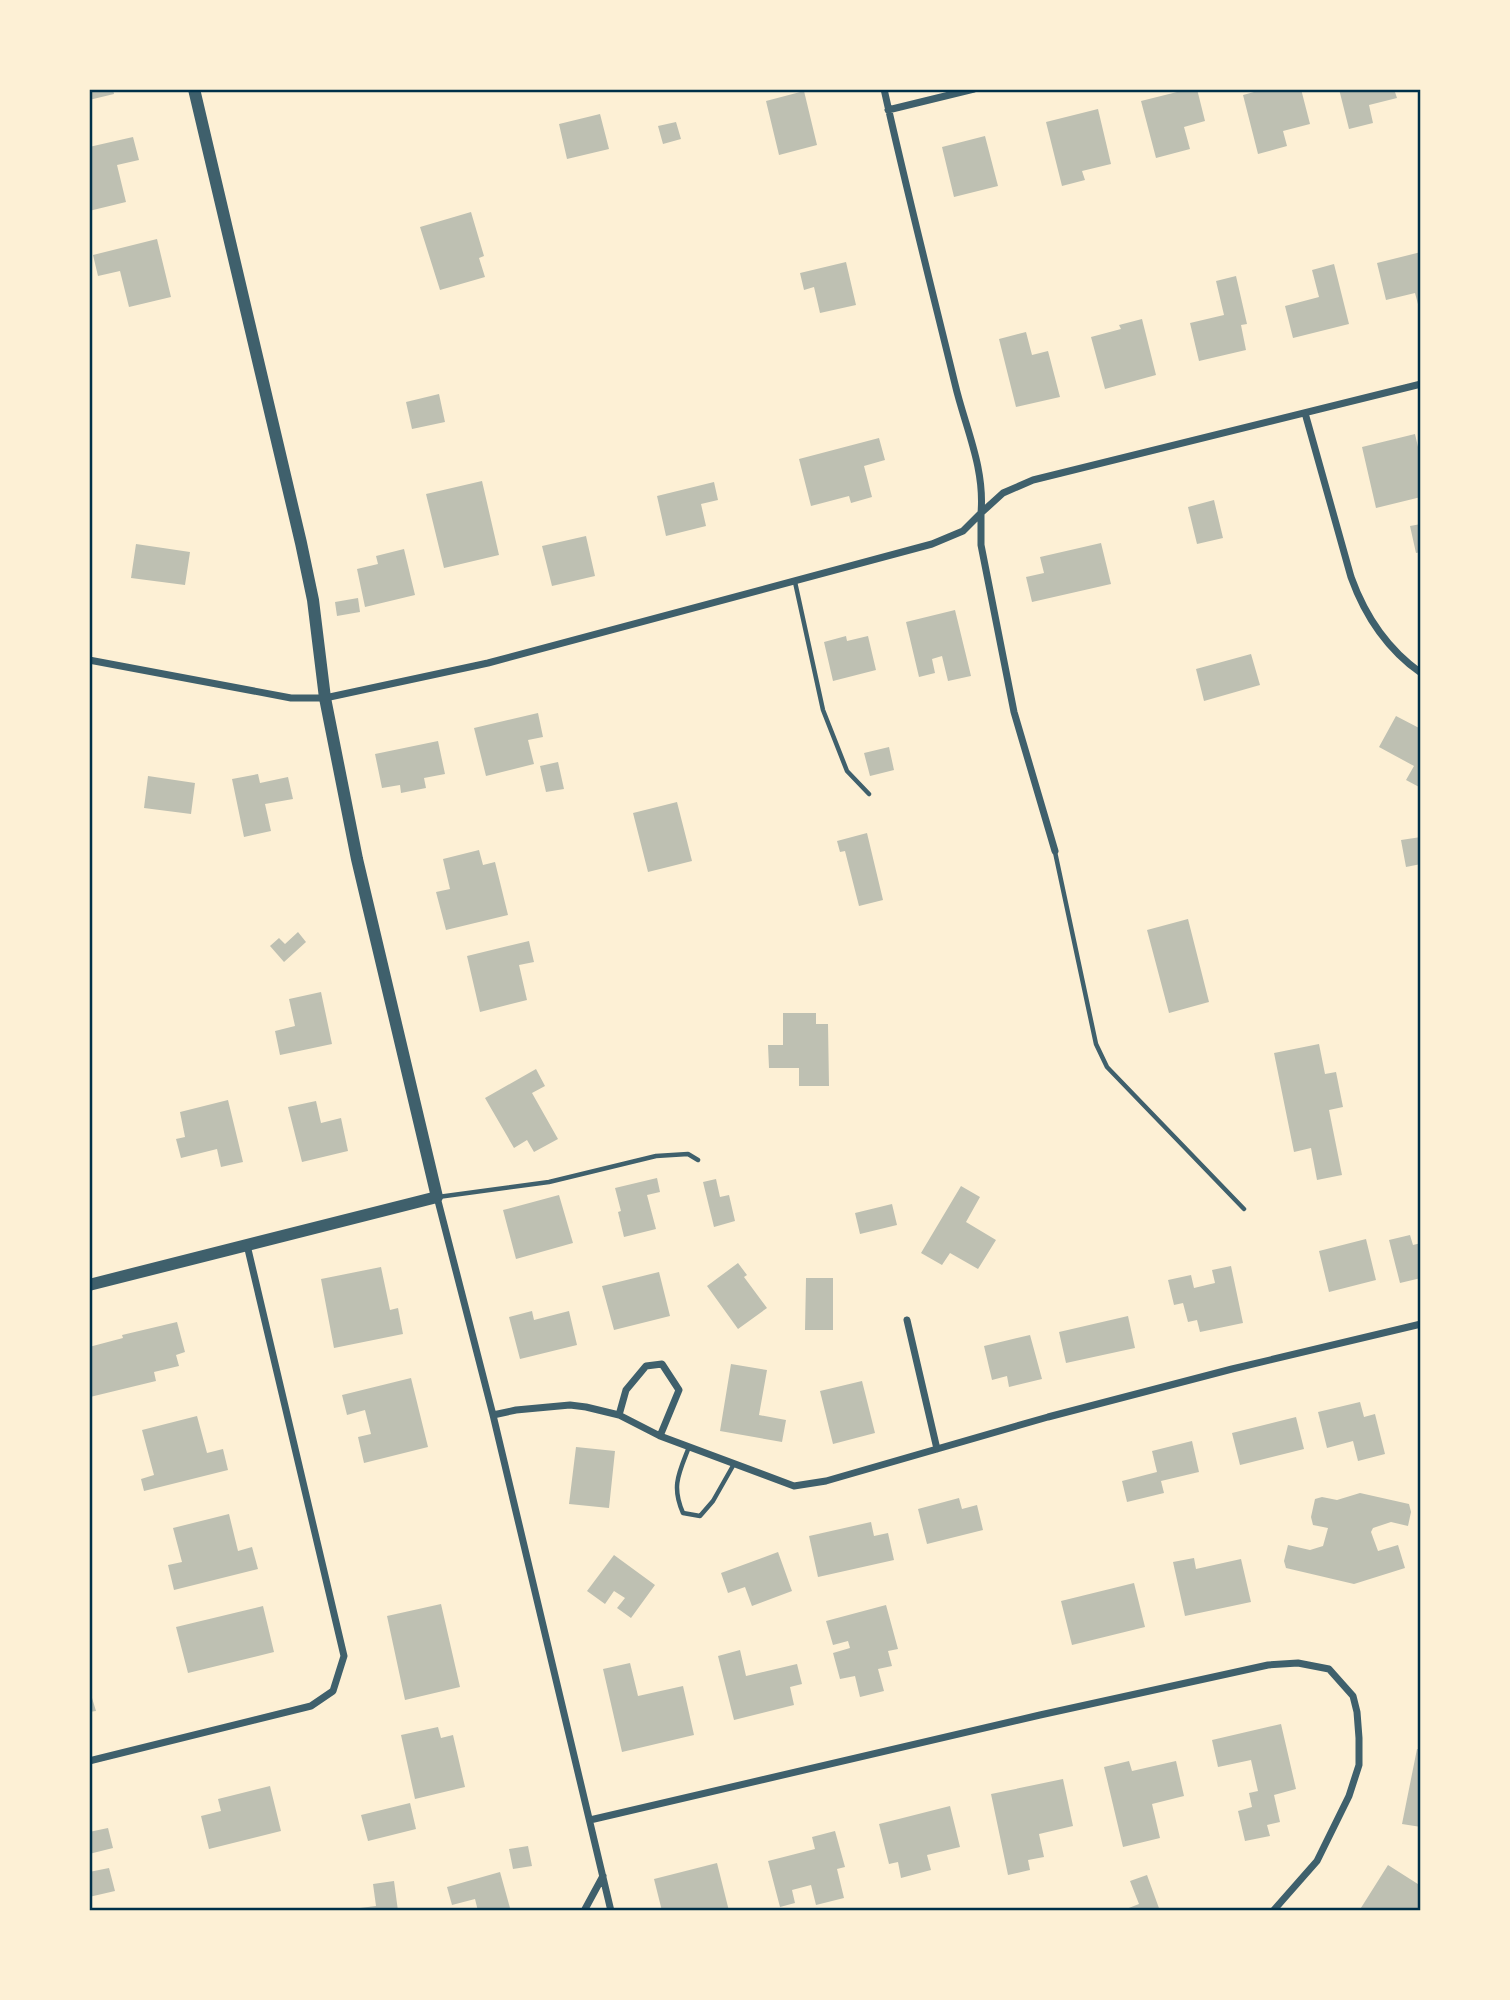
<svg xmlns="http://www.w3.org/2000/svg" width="1510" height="2000" viewBox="0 0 1510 2000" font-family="Karla,sans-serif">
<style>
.building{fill:#bec0b2}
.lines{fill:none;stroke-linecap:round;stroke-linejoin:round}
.service{stroke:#3f606c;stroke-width:4.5}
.minor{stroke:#3f606c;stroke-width:7}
.tertiary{stroke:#3f606c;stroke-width:12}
.neatline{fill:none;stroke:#003049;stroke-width:2.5}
</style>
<rect width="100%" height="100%" fill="#fdf0d5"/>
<path class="building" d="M89,89H113L114,94L89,100Z
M1189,89H1197L1205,121L1184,127L1190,149L1156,158L1141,101Z
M1265,89H1301L1310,124L1283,131L1287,146L1258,154L1243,95Z
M1339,89H1394L1397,98L1369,105L1373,123L1349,129Z
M804,91L817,145L779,155L766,101Z
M1098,109L1111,164L1082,171L1085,180L1062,186L1046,122Z
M600,114L609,149L567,159L559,124Z
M676,122L681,139L663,144L658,126Z
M985,136L998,186L954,197L942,147Z
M133,137L139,160L117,165L126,202L89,211V147Z
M471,212L484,256L479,258L485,277L440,290L420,227Z
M157,239L171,297L129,307L120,271L98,276L93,255Z
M1421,252V308H1419L1415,293L1386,300L1377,263Z
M846,262L856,305L820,313L814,287L804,290L800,273Z
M1334,264L1349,324L1293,338L1285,306L1319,297L1312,270Z
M1236,276L1247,324L1241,325L1246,350L1199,361L1190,323L1224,315L1216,281Z
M1142,319L1156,375L1105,389L1091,337L1121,329L1119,325Z
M1026,332L1032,355L1048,351L1060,397L1016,407L999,339Z
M439,394L445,422L412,429L406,402Z
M1415,434L1421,460V497L1376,508L1362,447Z
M879,438L885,460L864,466L872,497L851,503L849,496L811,506L799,459Z
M482,481L499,555L444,568L426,494Z
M714,482L718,500L701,504L706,526L666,536L657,496Z
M1214,500L1223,538L1197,544L1188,507Z
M1421,524V552L1416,553L1410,526Z
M586,536L595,576L552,586L542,546Z
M1101,543L1111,584L1032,602L1026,577L1044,573L1040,557Z
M136,544L190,552L185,585L131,578Z
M404,549L415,595L365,607L357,569L378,564L376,556Z
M358,598L360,612L337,616L335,602Z
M955,610L971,676L948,681L942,656L932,659L935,673L919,677L906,622Z
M846,636L847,641L868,636L876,670L833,681L824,642Z
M1251,654L1260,685L1204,701L1196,669Z
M538,713L543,737L528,740L534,764L486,776L474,728Z
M1396,716L1421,729V788L1406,780L1414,766L1379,747Z
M438,741L445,774L424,778L426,788L401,793L400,785L382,788L375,754Z
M889,747L894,770L870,776L864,753Z
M558,762L564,789L546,792L540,766Z
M258,774L260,783L288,777L293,799L265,804L271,831L244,837L232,779Z
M148,776L195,783L191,814L144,808Z
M677,802L692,861L648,872L633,813Z
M867,833L883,900L859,906L845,851L840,852L837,841Z
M1421,837V864L1406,867L1401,840Z
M479,850L483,865L495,862L508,915L446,930L436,892L450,889L443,859Z
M1188,919L1209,1002L1169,1013L1147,930Z
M298,932L306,942L284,962L270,946L279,938L285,944Z
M529,941L534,962L519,965L527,1000L480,1012L467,956Z
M321,992L332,1044L280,1055L275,1031L295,1026L289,999Z
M783,1013H816V1024H828L829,1086H799V1068H769L768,1045H783Z
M1319,1044L1325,1074L1336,1072L1343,1107L1329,1110L1342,1175L1317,1180L1311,1148L1294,1152L1274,1053Z
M536,1069L545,1086L532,1093L558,1139L534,1152L527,1140L514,1148L485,1098Z
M228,1100L243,1162L221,1167L217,1149L181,1158L176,1139L185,1137L180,1112Z
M316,1101L321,1123L341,1118L348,1151L302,1162L288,1107Z
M657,1178L660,1192L647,1195L656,1229L624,1237L618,1212L621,1211L615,1188Z
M716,1179L720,1197L729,1195L735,1221L714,1227L703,1182Z
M961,1186L980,1197L966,1222L996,1240L978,1269L950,1253L942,1265L921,1253Z
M559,1195L573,1243L516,1259L503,1210Z
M892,1204L897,1225L860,1234L855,1213Z
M1410,1235L1413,1245L1421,1243V1278L1400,1283L1389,1240Z
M1366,1239L1376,1280L1329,1292L1319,1251Z
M738,1263L747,1275L744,1277L767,1308L738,1329L707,1286Z
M1231,1266L1243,1323L1200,1332L1197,1320L1188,1322L1183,1303L1174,1305L1168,1280L1191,1275L1194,1288L1215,1283L1212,1270Z
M381,1267L390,1310L398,1308L403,1334L334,1348L321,1279Z
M659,1272L670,1316L614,1330L602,1286Z
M806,1278H833V1330H805Z
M532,1311L534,1320L569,1311L577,1345L520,1359L509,1317Z
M1128,1316L1135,1348L1066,1363L1059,1332Z
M177,1322L185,1352L176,1355L179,1366L154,1372L156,1381L90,1397L89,1347L123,1338L122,1335Z
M1030,1335L1042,1379L1009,1387L1007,1376L992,1380L984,1346Z
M731,1364L767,1370L759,1415L786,1420L782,1442L720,1431Z
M411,1378L428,1447L364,1463L358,1437L371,1434L365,1410L347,1415L342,1395Z
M862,1381L875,1433L833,1444L820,1391Z
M1360,1402L1364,1417L1375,1414L1385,1454L1358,1461L1353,1441L1327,1448L1318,1412Z
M197,1416L207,1453L223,1449L228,1470L144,1491L141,1479L154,1475L142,1430Z
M1296,1417L1304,1449L1240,1465L1232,1433Z
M1192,1441L1199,1472L1161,1481L1164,1493L1127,1502L1122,1481L1157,1472L1152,1451Z
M576,1447L615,1451L609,1508L569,1504Z
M1360,1493L1409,1504L1411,1512L1408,1526L1391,1522L1373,1528L1371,1532L1378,1551L1398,1545L1405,1568L1354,1584L1286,1568L1284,1561L1288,1545L1310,1550L1323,1546L1328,1528L1313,1525L1311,1517L1315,1499L1322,1497L1337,1500Z
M959,1498L962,1509L977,1505L983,1530L927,1544L918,1509Z
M229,1514L238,1551L252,1547L258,1569L174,1590L168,1565L182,1562L173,1528Z
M871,1522L874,1536L888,1533L894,1560L818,1577L809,1536Z
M778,1552L792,1591L752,1606L745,1587L728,1593L721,1573Z
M614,1555L655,1585L631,1618L617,1608L625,1598L614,1591L605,1604L587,1591Z
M1194,1558L1196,1569L1241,1559L1251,1602L1185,1616L1173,1562Z
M1134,1583L1145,1627L1072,1645L1061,1601Z
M441,1604L460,1687L405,1700L387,1616Z
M886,1605L898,1649L888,1651L892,1666L878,1669L884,1691L860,1697L855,1676L840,1679L833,1653L850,1648L848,1641L833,1645L826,1621Z
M263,1606L274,1652L188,1673L176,1627Z
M740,1650L746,1676L797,1664L802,1684L790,1687L794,1705L734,1720L718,1656Z
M630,1663L638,1696L683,1686L694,1735L622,1752L603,1669Z
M89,1688L96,1711L89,1712Z
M1281,1724L1296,1789L1274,1795L1280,1822L1267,1825L1270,1836L1245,1841L1238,1811L1252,1807L1249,1793L1258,1791L1251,1760L1218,1767L1212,1740Z
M438,1727L441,1738L453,1735L465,1787L415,1799L401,1735Z
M1417,1749H1421V1827L1402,1824Z
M1129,1761L1132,1771L1176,1761L1184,1796L1152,1804L1160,1838L1123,1847L1104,1767Z
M1063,1779L1073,1826L1039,1834L1044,1857L1028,1860L1030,1870L1008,1875L991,1794Z
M270,1786L281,1831L209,1849L201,1816L221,1811L218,1799Z
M410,1803L416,1829L368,1841L361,1815Z
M950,1806L960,1847L927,1855L931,1870L901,1878L898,1862L889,1864L879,1824Z
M108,1828L113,1848L89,1854V1832Z
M835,1831L845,1867L837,1869L844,1898L816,1905L811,1885L792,1890L795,1903L780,1907L768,1861L815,1849L812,1837Z
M528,1846L532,1866L513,1869L509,1849Z
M717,1863L729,1911H662L654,1879Z
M1388,1865L1421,1886V1911H1359Z
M109,1868L115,1891L89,1897V1872Z
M500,1872L510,1908L501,1911H478L475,1899L452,1905L447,1887Z
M1147,1875L1160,1911H1121L1139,1904L1130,1881Z
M394,1881L398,1911H352V1909L376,1906L373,1884Z"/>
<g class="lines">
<path class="service" d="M795,582L823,710L847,771L869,794
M1055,852L1096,1044L1107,1067L1244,1209
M438,1197L549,1182L656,1156L688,1154L698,1160
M689,1447C679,1473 671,1486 683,1513L700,1516L713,1501L734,1464"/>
<path class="minor" d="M888,110L974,89
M1305,413L1351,577C1365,616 1387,649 1421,673
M89,660L291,698H325L488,663L932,544L963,531L981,513C985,467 965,427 955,384C931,286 906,188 884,89
M1055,851L1014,712L981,545V513L1003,493L1033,480L1421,384
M437,1197L493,1415L611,1911
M907,1320L937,1449
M493,1415L516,1410L570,1405L586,1407L619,1415L660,1436L794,1486L826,1481L1048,1417L1232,1369L1421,1324
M619,1415L626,1390L646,1366L662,1364L679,1390L660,1436
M89,1761L311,1706L333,1691L344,1656L247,1245
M590,1820L1040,1715L1268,1665L1298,1663L1329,1669L1353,1696L1357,1712L1359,1738V1765L1349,1796L1317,1861L1273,1911
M584,1911L603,1876"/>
<path class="tertiary" d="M89,1285L437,1197L357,859L325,698L313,600L301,543L194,89"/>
</g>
<rect width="1510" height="2000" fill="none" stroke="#fdf0d5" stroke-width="182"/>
<rect x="91" y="91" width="1328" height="1818" class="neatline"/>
</svg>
